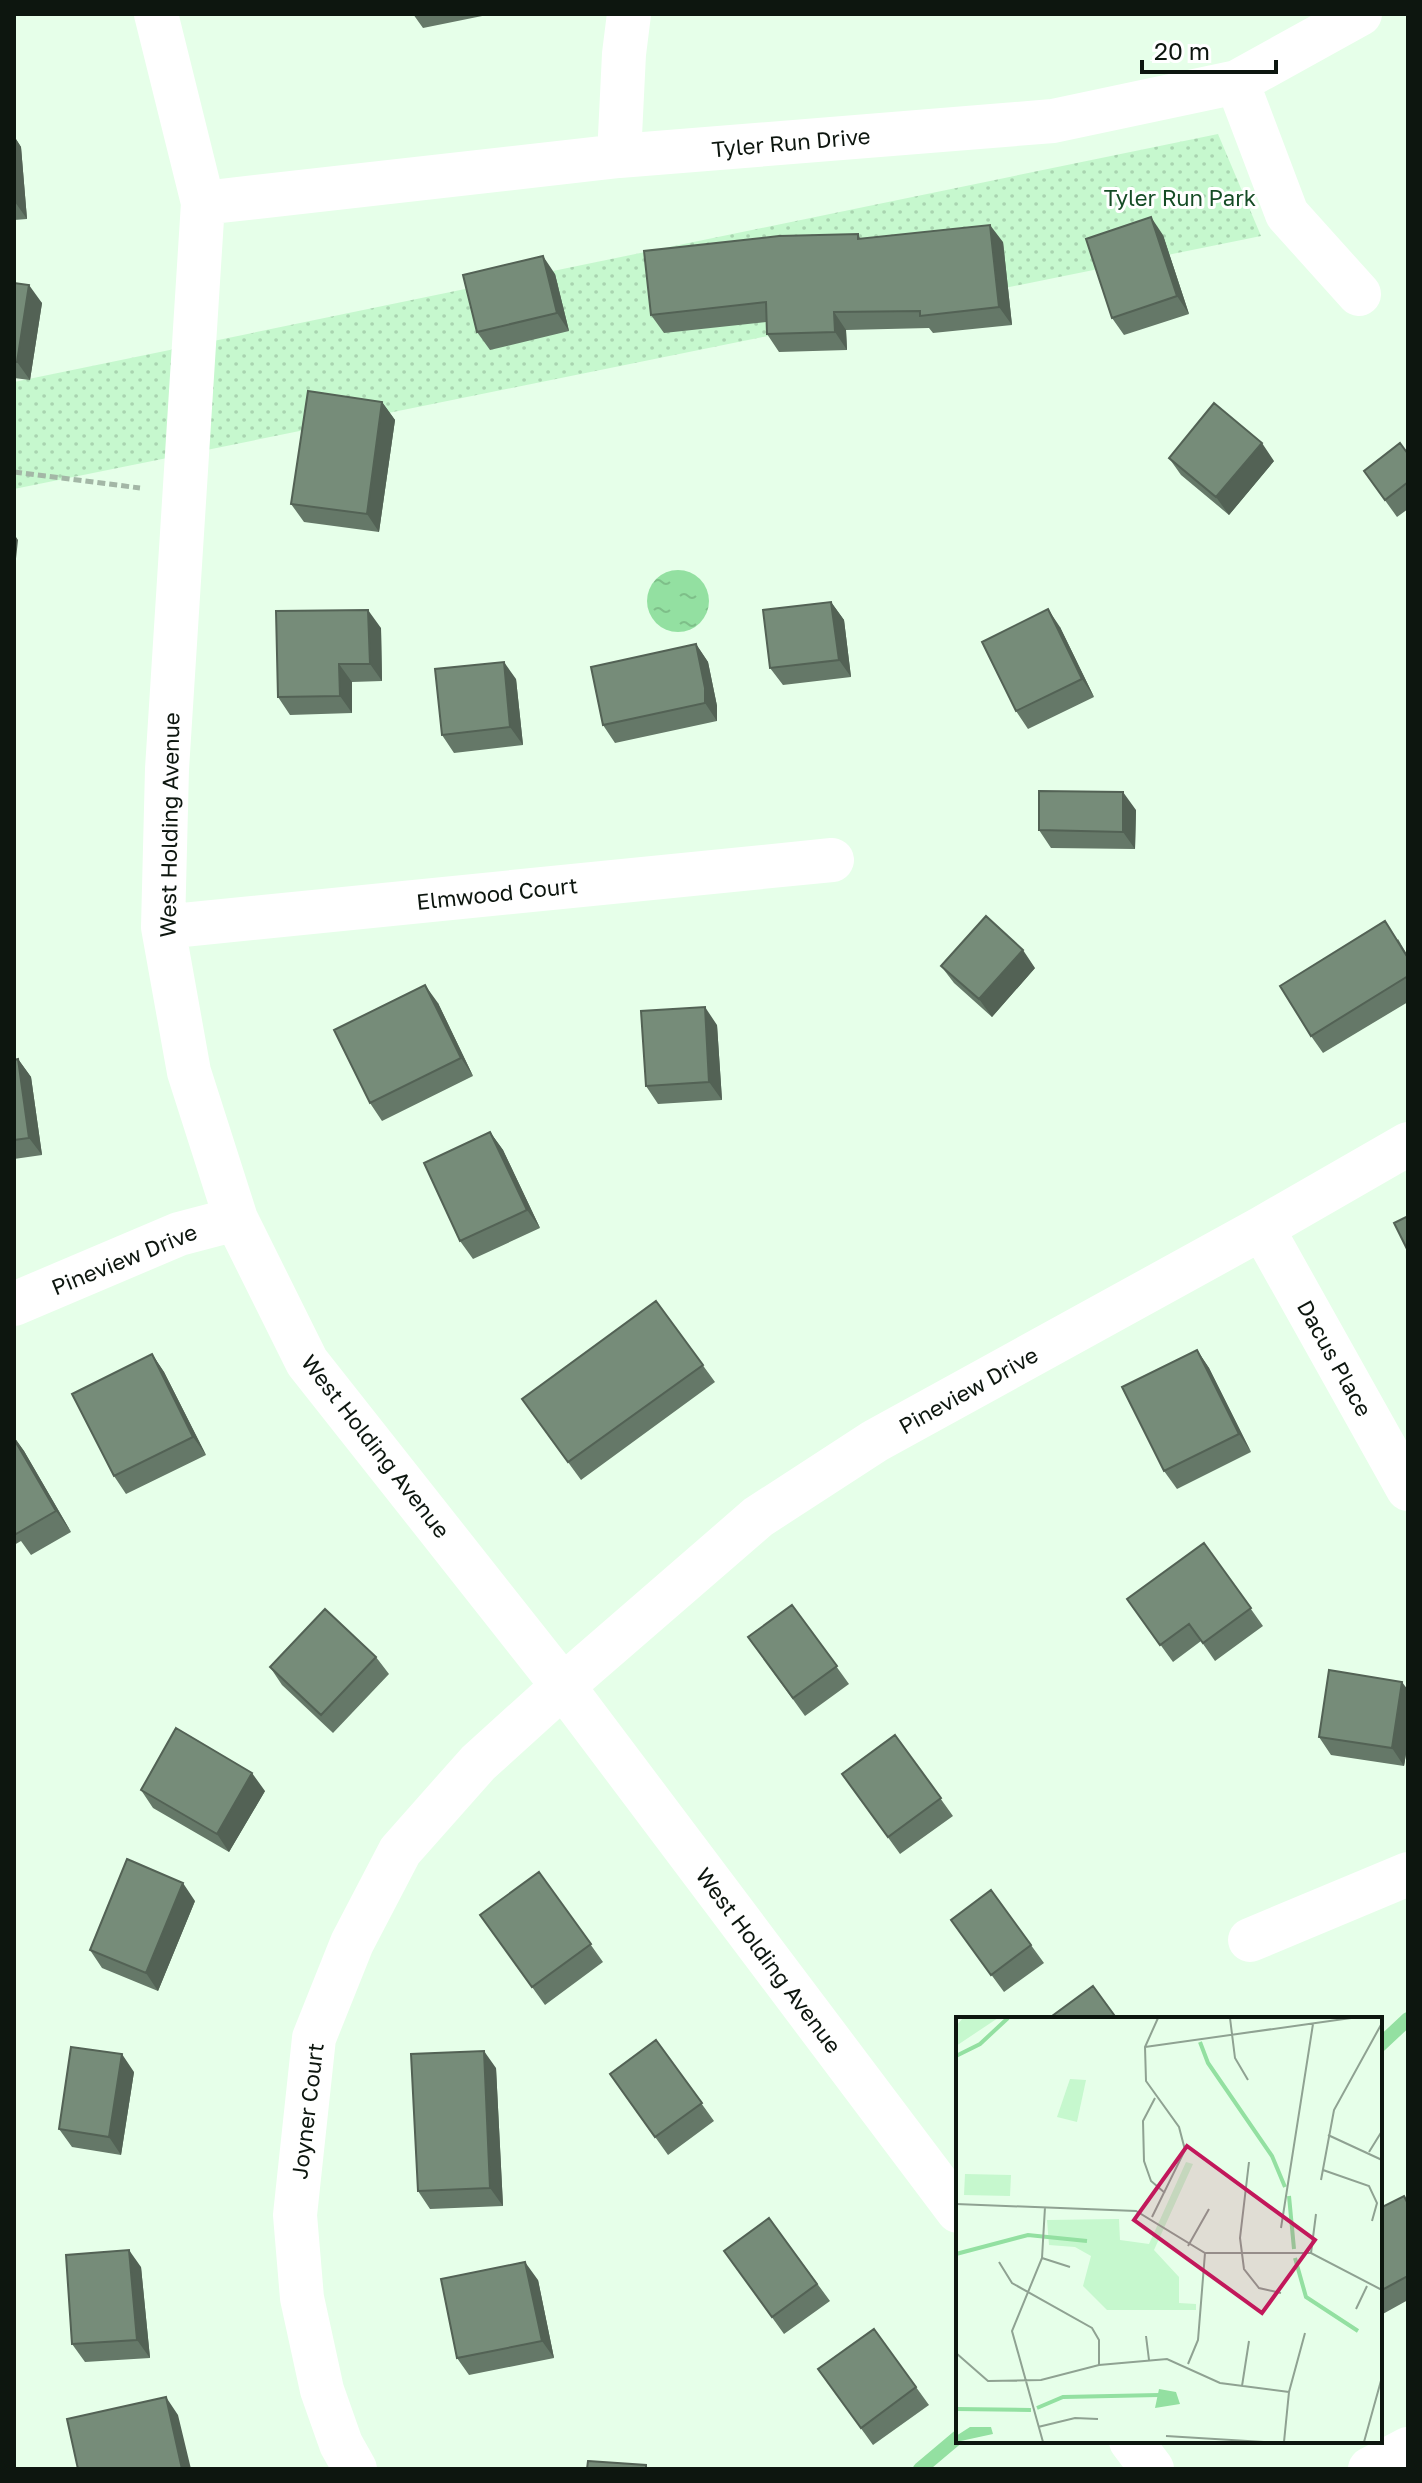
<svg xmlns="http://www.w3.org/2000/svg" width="1422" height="2483" viewBox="0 0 1422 2483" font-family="'Golos Text',sans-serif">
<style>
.grass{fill:url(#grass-dots)}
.water{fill:url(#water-ripples)}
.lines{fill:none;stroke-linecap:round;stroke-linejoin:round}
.stream{stroke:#93e0a1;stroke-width:14}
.path{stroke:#a3b7a6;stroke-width:5;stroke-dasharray:8 4;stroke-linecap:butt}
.minor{stroke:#fff;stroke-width:44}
.wall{fill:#657868}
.shaded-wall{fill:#536255}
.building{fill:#768c79;stroke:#536255;stroke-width:2}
.labels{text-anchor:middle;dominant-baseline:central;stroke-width:6;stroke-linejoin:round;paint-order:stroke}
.street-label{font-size:22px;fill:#0d160f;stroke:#fff}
.park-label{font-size:22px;fill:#154c25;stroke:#fff}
.inset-river{fill:none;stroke:#93e0a1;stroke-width:4}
.inset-road{fill:none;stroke:#8fa292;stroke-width:2}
.view{fill:#c2185b;fill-opacity:0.15;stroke:#c2185b;stroke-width:4}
.inset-edge{fill:none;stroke:#0d160f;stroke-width:4}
</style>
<defs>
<pattern id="grass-dots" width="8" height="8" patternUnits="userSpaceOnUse" patternTransform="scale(2)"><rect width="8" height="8" fill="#c6f8ce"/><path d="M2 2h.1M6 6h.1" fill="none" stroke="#a9d4b0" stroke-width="1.8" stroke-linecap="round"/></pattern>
<pattern id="water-ripples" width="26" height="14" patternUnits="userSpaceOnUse" patternTransform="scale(2)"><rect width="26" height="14" fill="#93e0a1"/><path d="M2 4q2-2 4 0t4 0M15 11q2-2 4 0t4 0" fill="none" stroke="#7ebf89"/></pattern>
</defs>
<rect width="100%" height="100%" fill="#e6ffe9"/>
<path class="grass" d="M1218,134L1261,236L14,489V382Z"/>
<path class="water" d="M647 601a31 31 0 1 1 62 0a31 31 0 1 1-62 0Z"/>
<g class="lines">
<path class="stream" d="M1380,2045L1408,2019
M920,2469L958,2437"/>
<path class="path" d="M14,472L140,488"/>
<path class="minor" d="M156,14L203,203L167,769L163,927L189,1072L236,1219L307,1362L563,1686L958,2211
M1237,82L1287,214L1359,294
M619,156L624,54L629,14
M203,203L619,156L1053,121L1237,82L1360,14
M163,927L832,860
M1262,1228L1408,1489
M14,1304L179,1234L236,1219
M1250,1940L1408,1874
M1131,2441L1152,2469
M355,2469L341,2444L322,2390L302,2298L295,2215L314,2038L352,1943L400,1851L478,1763L563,1686L758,1517L875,1441L1262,1228L1408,1144
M1370,2469L1408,2449"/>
</g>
<path class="wall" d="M413,14H492L423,28Z
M14,136L21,147L27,219L14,220Z
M858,234L860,238L1003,242L1012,325L933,333L929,328L846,330L847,350L779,352L767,334L766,322L664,333L651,315Z
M1163,235L1189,314L1124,335L1112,318Z
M555,274L569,331L490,350L477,332Z
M14,283L42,303L30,380L14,378Z
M382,402L395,420L379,532L304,522L291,504Z
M1408,454V509L1397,517L1364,471Z
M1169,458L1274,461L1229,515L1181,475Z
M831,602L844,620L851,677L783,685L770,668Z
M1060,627L1094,697L1028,729L1016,711Z
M381,628L382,681L352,682V713L290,715L278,697Z
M696,644L708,662L717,706V721L615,743L603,725Z
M516,679L523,745L454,753L442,735Z
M1136,810L1135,849L1051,848L1039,830Z
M1398,939L1408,956V1002L1323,1053L1311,1036Z
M941,966L1035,968L992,1017L954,983Z
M438,1003L473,1076L382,1121L370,1103Z
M717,1025L722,1100L658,1104L646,1086Z
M18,1059L31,1077L42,1155L14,1159V1060Z
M490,1132L503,1150L540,1228L473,1259L460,1241Z
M656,1301L715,1382L581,1480L522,1399Z
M1197,1350L1209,1368L1251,1452L1177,1489L1164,1471Z
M152,1354L164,1372L206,1455L126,1494L114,1476Z
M14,1437L24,1451L71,1532L31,1555L21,1541L14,1545Z
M1204,1543L1263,1626L1215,1661L1201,1641L1173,1662L1127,1599Z
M792,1605L849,1684L805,1716L748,1637Z
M376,1657L389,1674L333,1733L282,1685L270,1667Z
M1408,1690V1742L1404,1766L1331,1755L1319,1737Z
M895,1735L953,1816L900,1854L842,1774Z
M141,1790L265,1791L229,1852L153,1808Z
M539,1872L603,1962L545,2005L480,1915Z
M991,1890L1044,1963L1004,1992L951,1920Z
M195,1901L158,1991L102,1968L90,1950Z
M656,2040L714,2121L668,2155L610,2074Z
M496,2068L503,2206L430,2209L418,2191Z
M134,2072L121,2155L72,2147L59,2129Z
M1408,2202V2300L1381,2315L1380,2208Z
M769,2218L830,2301L784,2334L724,2251Z
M141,2267L150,2358L85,2362L72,2344Z
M538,2280L554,2358L469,2375L457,2358Z
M874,2329L929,2405L873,2445L818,2369Z"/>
<path class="shaded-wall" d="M14,136L21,147L27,219L15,202Z
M1151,217L1163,235L1189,314L1177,296Z
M990,225L1003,242L1012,325L999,307Z
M543,256L555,274L569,331L557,313Z
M29,285L42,303L30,380L17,362Z
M834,312L846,330L847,350L835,332Z
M382,402L395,420L379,532L367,514Z
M1262,443L1274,461L1229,515L1216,497Z
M14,534L18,540L14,577Z
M831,602L844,620L851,677L839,660Z
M1048,609L1060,627L1094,697L1082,679Z
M368,610L381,628L382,681L370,664Z
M696,644L708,662L717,706V721L705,703Z
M504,662L516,679L523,745L510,727Z
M339,664L352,682V713L340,696Z
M1123,792L1136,810L1135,849L1123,832Z
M1023,950L1035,968L992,1017L979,999Z
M425,985L438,1003L473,1076L461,1058Z
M705,1007L717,1025L722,1100L709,1082Z
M18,1059L31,1077L42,1155L29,1138Z
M490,1132L503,1150L540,1228L527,1210Z
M1197,1350L1209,1368L1251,1452L1239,1434Z
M152,1354L164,1372L206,1455L193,1437Z
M14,1437L24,1451L71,1532L56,1511Z
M1402,1682L1408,1690V1742L1404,1766L1392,1748Z
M252,1773L265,1791L229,1852L217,1834Z
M183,1883L195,1901L158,1991L146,1973Z
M484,2051L496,2068L503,2206L490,2188Z
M122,2054L134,2072L121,2155L109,2137Z
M129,2250L141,2267L150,2358L137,2340Z
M525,2262L538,2280L554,2358L542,2341Z
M166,2397L178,2415L191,2469H182Z"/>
<path class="building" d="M1151,217L1177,296L1112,318L1086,239Z
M990,225L999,307L920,316V311L834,312L835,332L767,334L766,302L651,315L644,251L779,236L858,234V239Z
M543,256L557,313L477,332L463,275Z
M14,283L29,285L17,362H14Z
M308,391L382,402L367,514L291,504Z
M1214,403L1262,443L1216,497L1169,458Z
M1400,443L1408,454V482L1385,500L1364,471Z
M831,602L839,660L770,668L763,610Z
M1048,609L1082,679L1016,711L982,642Z
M368,610L370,664H339L340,696L278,697L276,611Z
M696,644L705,688V703L603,725L591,667Z
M504,662L510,727L442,735L435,669Z
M1039,791L1123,792V832L1039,830Z
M986,916L1023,950L979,999L941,966Z
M1385,921L1408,958V976L1311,1036L1280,986Z
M425,985L461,1058L370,1103L334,1030Z
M705,1007L709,1082L646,1086L641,1011Z
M18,1059L29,1138L14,1140V1060Z
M490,1132L527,1210L460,1241L424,1163Z
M1408,1216V1251L1394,1223Z
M656,1301L703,1365L568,1462L522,1399Z
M1197,1350L1239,1434L1164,1471L1122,1387Z
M152,1354L193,1437L114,1476L72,1394Z
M14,1439L56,1511L16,1534L14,1531Z
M1204,1543L1251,1608L1203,1643L1189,1624L1160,1645L1127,1599Z
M792,1605L837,1666L793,1698L748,1637Z
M325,1609L376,1657L321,1715L270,1667Z
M1329,1670L1402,1682L1392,1748L1319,1737Z
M176,1728L252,1773L217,1834L141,1790Z
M895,1735L941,1798L888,1837L842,1774Z
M127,1859L183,1883L146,1973L90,1950Z
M539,1872L591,1944L532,1987L480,1915Z
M991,1890L1031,1945L991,1975L951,1920Z
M1093,1986L1117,2019H1048Z
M656,2040L702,2103L655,2137L610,2074Z
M71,2047L122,2054L109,2137L59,2129Z
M484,2051L490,2188L418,2191L411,2054Z
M1404,2196L1408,2204V2276L1380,2291V2208Z
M769,2218L817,2284L772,2317L724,2251Z
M129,2250L137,2340L72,2344L66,2255Z
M525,2262L542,2341L457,2358L441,2279Z
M874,2329L916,2387L861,2428L818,2369Z
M166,2397L182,2469H78L67,2419Z
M588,2461L646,2465V2469H587Z"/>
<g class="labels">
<g class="street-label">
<text transform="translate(791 142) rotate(-5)">Tyler Run Drive</text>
<text transform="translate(169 825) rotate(-89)">West Holding Avenue</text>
<text transform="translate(497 893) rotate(-6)">Elmwood Court</text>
<text transform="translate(124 1259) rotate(-22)">Pineview Drive</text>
<text transform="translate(1335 1358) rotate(61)">Dacus Place</text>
<text transform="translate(968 1390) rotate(-29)">Pineview Drive</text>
<text transform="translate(376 1446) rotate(52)">West Holding Avenue</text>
<text transform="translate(769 1960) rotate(53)">West Holding Avenue</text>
<text transform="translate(307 2111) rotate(-83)">Joyner Court</text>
</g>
<g class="park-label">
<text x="1180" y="197">Tyler Run Park</text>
</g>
</g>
<g transform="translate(956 2017)">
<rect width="426" height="426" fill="#e6ffe9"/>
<path d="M7,1H42L0,29V9ZM230,145L237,147L198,233L223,260V286L240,287V293H151L127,269L135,239L119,230L93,228L91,203L163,202L164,223L193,227Z" fill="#c6f8ce"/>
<path d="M114,62L130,63L121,105L101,100Z" fill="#c6f8ce"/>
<path d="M9,157L55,158L54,179L8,178ZM186,255L206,256L204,279L174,274Z" fill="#c6f8ce"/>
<path d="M203,372L220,375L224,387L199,391ZM14,410H35L37,417L0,425V419Z" fill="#93e0a1"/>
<path class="inset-river" d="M244,25L252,46L316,139L329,170M0,39L24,27L52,1M333,179L338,232M0,237L72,218L131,224M339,241L350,280L402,314M81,391L107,380L203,378M0,392L75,393"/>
<path class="inset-road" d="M274,1L279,41L292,63M189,30L395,1M199,81L187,104L188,144L195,164L209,176M372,118L426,143M413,135L426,114M293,145L284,221L288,252L303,271L325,276M367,153L413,169L421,186L416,204M365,163L378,93L426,6M0,187L180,194L249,236H355L426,273M196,200L229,133L223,110L190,64L189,30L202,1M325,211L357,7M232,229L253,192M355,236L360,197M86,241L114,250M43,245L56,266L136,311L143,323V348M400,292L411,269M190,319L193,343M0,336L32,364L85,363L143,348L211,342L264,366L333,375M232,347L242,323L249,236M286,369L293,324M82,410L119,401L142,402M210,419L308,425M87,425L56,314L86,241L89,190M328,425L333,375L349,316M408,425L426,360"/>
<path class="view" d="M231,129L359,223L306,296L178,203Z"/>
<rect width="426" height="426" class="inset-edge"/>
</g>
<rect width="1422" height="2483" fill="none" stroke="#0d160f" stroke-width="32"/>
<path d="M1142 60v12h134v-12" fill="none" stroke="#0d160f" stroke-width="4"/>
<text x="1154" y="60" font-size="24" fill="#0d160f" stroke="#ffffff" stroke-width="6" paint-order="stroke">20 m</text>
</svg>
